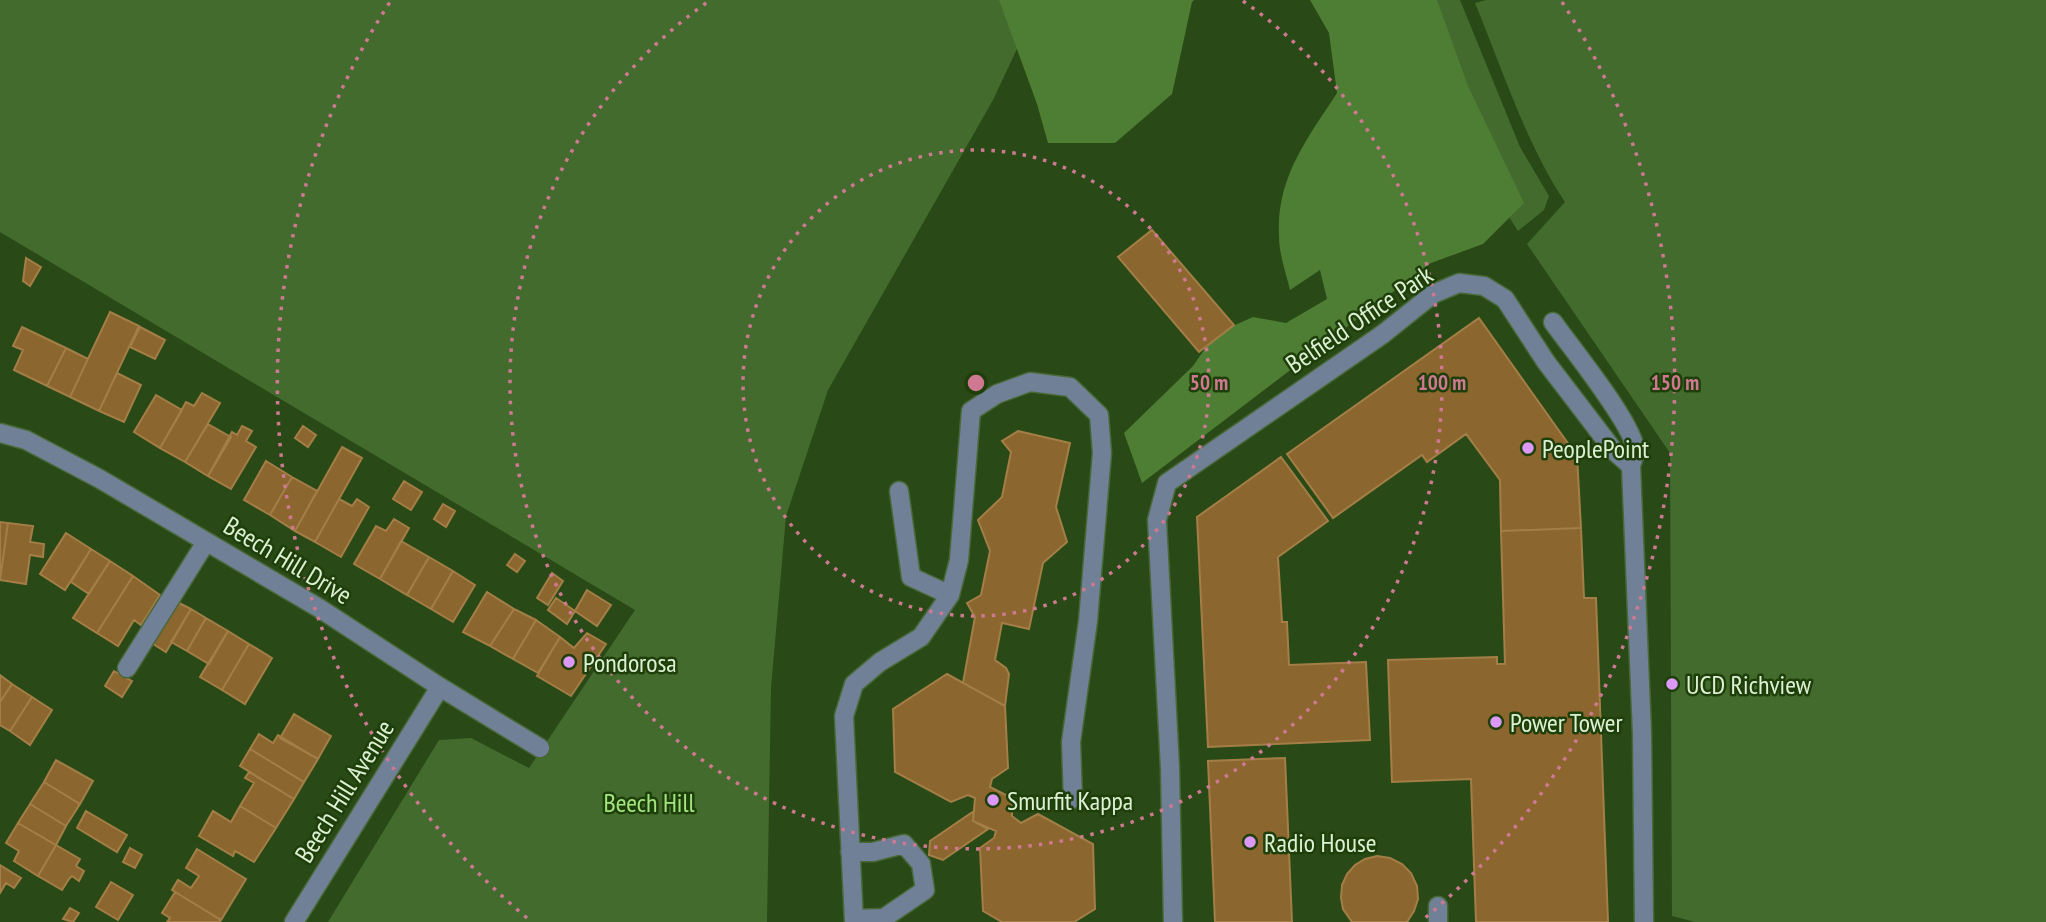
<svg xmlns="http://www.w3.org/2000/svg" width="2046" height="922" viewBox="0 0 2046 922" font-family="'PT Sans Narrow',sans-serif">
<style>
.green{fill:#436b2d}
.forest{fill:#4e7e34}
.building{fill:#8b662e;stroke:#a47e47;stroke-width:2}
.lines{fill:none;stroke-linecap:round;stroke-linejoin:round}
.minor-casing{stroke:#496838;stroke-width:21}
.minor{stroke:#708197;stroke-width:18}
.ring{fill:none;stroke:#ce7991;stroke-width:3.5;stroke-dasharray:3.5 7}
.poi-dot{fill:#db99f5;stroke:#1f3f0a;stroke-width:2.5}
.labels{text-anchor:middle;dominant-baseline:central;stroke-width:5;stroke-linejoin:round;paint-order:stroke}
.street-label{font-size:26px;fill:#dcf0d3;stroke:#1f3f0a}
.poi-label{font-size:26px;fill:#dcf0d3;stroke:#1f3f0a;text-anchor:start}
.park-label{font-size:26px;fill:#a2e480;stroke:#1f3f0a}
.centre{fill:#ce7991;stroke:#1f3f0a;stroke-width:3.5}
.ring-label{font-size:21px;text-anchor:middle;font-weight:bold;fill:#ce7991;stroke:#1f3f0a;stroke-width:5;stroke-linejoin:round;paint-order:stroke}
</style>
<rect width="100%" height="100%" fill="#294a16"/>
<path class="green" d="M0,0H1040L993,100L828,390L786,516L771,688L767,922H328L439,740L471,738L529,768L635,610L0,232Z
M1371,0H1460L1520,147L1549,196L1544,210L1518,231Z
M1486,0H2046V922H1695L1672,916L1670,453L1527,244L1565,202C1526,144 1502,68 1475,3Z"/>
<path class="forest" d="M999,0H1194L1192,2L1172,94L1115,143H1048L1037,104Z
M1310,0H1437L1468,86L1524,203L1483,244L1431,263L1142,483L1124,433L1193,366L1215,334L1253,317L1286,323L1327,299L1320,270L1290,290C1286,273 1279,254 1279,236C1276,178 1307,139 1337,93L1329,33Z"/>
<path class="building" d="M1152,230L1234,325L1199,352L1118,257Z
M26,258L41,267L30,286L23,281Z
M110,312L139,326L99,411L70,397Z
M1479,318L1577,456L1581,528L1501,531L1500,480L1466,434L1427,462L1422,455L1333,518L1287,454Z
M22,327L66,348L47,386L14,370L23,350L13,346Z
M140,327L165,340L155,359L130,347Z
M66,348L88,359L70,397L47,386Z
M117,373L141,385L124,422L99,411Z
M202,393L220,403L185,462L160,448L186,402L194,406Z
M156,395L182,410L160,448L134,432Z
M208,424L231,437L208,476L185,462Z
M242,426L252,431L246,441L256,447L231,489L208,476L232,432L237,435Z
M303,426L316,435L308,447L295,438Z
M1018,431L1070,443L1056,507L1067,542L1043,563L1029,629L1002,623L995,660L1006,668L1009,674L1005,706L963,683L975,617L967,603L981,595L990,551L978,520L1002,497L1011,452L1002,441Z
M342,447L362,458L315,542L295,531Z
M1281,457L1328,521L1278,557L1282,622H1287L1289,665L1366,662L1370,740L1208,747L1197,517Z
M266,461L292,477L270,515L244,500Z
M292,477L317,491L295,531L270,515Z
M404,481L422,492L411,510L393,499Z
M339,499L352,506L357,499L369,507L341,557L315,542Z
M443,504L455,511L446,527L434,519Z
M394,519L409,528L380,579L354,564L376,526L386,531Z
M0,522L8,523L0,580Z
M8,523L33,526L30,542L44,544L43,557L30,555L26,584L0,580Z
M1581,528L1584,598H1596L1608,922H1476L1471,779L1392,782L1388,660L1497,657V664H1505L1501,531Z
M66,533L91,549L65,590L40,574Z
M401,541L429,557L407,595L380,579Z
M91,549L110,561L89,594L71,582Z
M515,554L525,561L517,572L507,565Z
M429,557L453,571L431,609L407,595Z
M110,561L133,576L97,633L73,618Z
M453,571L475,585L453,622L431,609Z
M552,573L563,581L548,605L537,598Z
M133,576L160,595L141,625L134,620L118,646L97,633Z
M587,590L611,605L597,626L575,611Z
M487,592L514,609L490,646L463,632Z
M556,598L575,611L567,624L548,610Z
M177,602L191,609L166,652L153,644Z
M191,609L206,618L187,651L171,642Z
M514,609L536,620L513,659L490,646Z
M206,618L228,631L209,664L187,651Z
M536,620L560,637L538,673L513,659Z
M228,631L249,644L222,690L200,677Z
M587,633L606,644L571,696L537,676L560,637L574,648Z
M249,644L272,658L245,704L222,690Z
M114,671L132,681L122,697L105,686Z
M947,674L1005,706L1008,768L992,779L990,787L1012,798V816L1021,823L1038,814L1093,844L1095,909L1074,922H1002L983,911L980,848L994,838L996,831L973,821L975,798L968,795L951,802L895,772L893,709Z
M0,675L12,684L0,702Z
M12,684L32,697L10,731L0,725V702Z
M32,697L52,710L30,745L10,731Z
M294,714L331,736L318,759L280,738Z
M259,734L273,743L278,735L318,759L304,782L250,749Z
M250,749L304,782L294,799L240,766Z
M1285,758L1292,922H1215L1208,761Z
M56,760L93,781L80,804L44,782Z
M249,772L294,799L276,828L240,806L254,783L245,778Z
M44,782L80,804L66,826L30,804Z
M30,804L66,826L56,845L18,823Z
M240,806L276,828L254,862L235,851L233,856L199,836L213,811L231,822Z
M86,811L127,835L117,852L77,828Z
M974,811L973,821L988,829L943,860L929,855L930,841Z
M18,823L56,845L38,876L14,861L19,851L6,843Z
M56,845L80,859L76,866L84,871L79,881L72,876L69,879L62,890L38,876Z
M130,848L142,855L135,868L123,862Z
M197,849L246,879L221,920L172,890L178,880L191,888L199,876L186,868Z
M1377,856L1390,858L1402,864L1411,873L1417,886L1418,899L1414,911L1407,922H1352L1343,909L1341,898L1342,885L1347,874L1355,865L1365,859Z
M0,865L21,878L14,888L6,883L0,893Z
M111,882L133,895L118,920L96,907Z
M175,892L221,920L219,922H167L170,918L162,913Z
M70,908L79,913L73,922L63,919Z"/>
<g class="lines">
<defs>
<path id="minor" d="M1553,322C1569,345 1637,428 1635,451C1635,455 1632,462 1631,466L1642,734L1644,922
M0,433L26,440L100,479L319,608L440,687L540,748
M899,491L911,577L950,595
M127,668L206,542
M850,852H873L904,844L921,864L925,890L884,918L854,919
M1438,906V922
M294,922L440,687
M854,922L844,716L854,684L880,662L921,637L950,595L959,560L971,411L997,394L1030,382L1070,387L1099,415L1102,453L1088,621L1071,742L1073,799
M1173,922L1170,768L1157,520L1167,483L1383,334L1433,294L1459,283L1484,286L1505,299L1546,362L1614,451L1631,466"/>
</defs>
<use href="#minor" class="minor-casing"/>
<use href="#minor" class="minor"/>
</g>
<g class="ring">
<circle cx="976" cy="383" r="233"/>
<path d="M1243 1A466 466 0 1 1 709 1"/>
<path d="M527 918A699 699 0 0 1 390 2M1562 2A699 699 0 0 1 1425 918"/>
</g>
<g class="poi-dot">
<circle cx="1528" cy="448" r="7"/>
<circle cx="569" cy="662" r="7"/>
<circle cx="1672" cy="684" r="7"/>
<circle cx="1496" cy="722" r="7"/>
<circle cx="993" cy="800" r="7"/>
<circle cx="1250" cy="842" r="7"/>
</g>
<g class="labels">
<g class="street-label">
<text transform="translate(1359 319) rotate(-34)">Belfield Office Park</text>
<text transform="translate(288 560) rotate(31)">Beech Hill Drive</text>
<text transform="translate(344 791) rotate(-58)">Beech Hill Avenue</text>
</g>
<g class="poi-label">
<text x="1542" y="448">PeoplePoint</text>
<text x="583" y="662">Pondorosa</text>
<text x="1686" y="684">UCD Richview</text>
<text x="1510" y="722">Power Tower</text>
<text x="1007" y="800">Smurfit Kappa</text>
<text x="1264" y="842">Radio House</text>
</g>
<g class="park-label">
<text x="649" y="802">Beech Hill</text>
</g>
</g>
<circle cx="976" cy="383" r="10" class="centre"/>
<g class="ring-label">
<text x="1209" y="390">50 m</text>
<text x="1442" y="390">100 m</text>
<text x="1675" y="390">150 m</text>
</g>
</svg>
